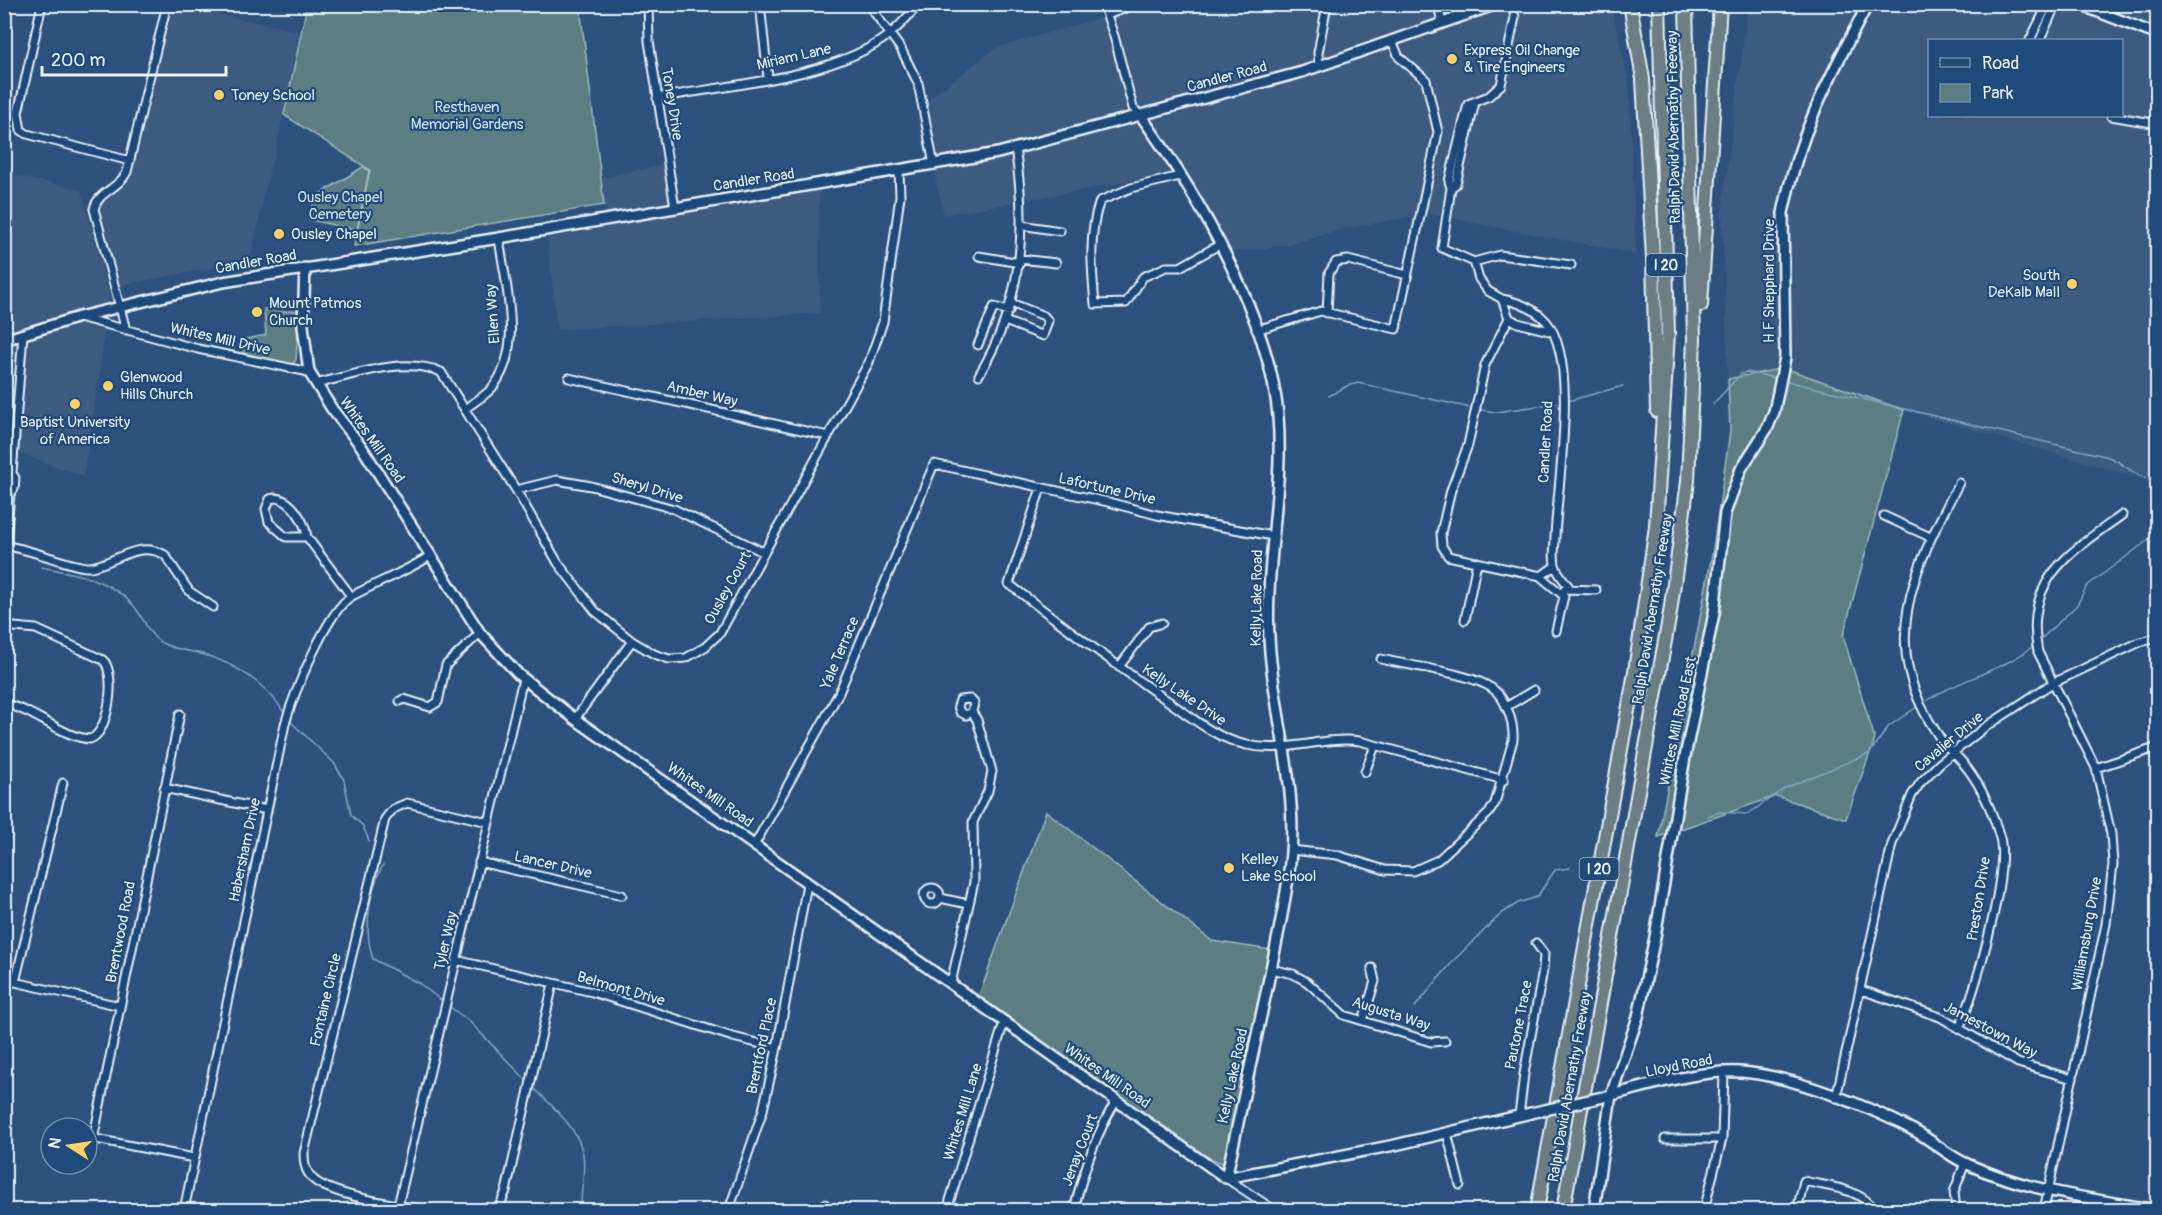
<svg xmlns="http://www.w3.org/2000/svg" width="2162" height="1215" viewBox="0 0 2162 1215" font-family="Pangolin,sans-serif">
<style>
.built{fill:#3e5a81;fill-rule:evenodd}
.green{fill:#5c7e83;stroke:#a2b8be;stroke-width:1.5}
.lines{fill:none;stroke-linecap:round;stroke-linejoin:round}
.stream{stroke:#84a9c1;stroke-width:1.5}
.street-casing{stroke:#e8f1f8;stroke-width:11}
.secondary-casing{stroke:#e8f1f8;stroke-width:14}
.highway-casing{stroke:#e8f1f8;stroke-width:16}
.street{stroke:#1f4a7a;stroke-width:7}
.secondary{stroke:#1f4a7a;stroke-width:9}
.highway{stroke:#6c7e84;stroke-width:12}
.secondary-bridge-casing{stroke:#e8f1f8;stroke-width:14;stroke-linecap:butt}
.secondary-bridge{stroke:#1f4a7a;stroke-width:9}
.poi-dot{fill:#ffd166;stroke:#1f4a7a;stroke-width:2}
.labels{text-anchor:middle;dominant-baseline:central;stroke-width:4.5;stroke-linejoin:round;paint-order:stroke}
.shield{fill:#1f4a7a;stroke:#acbfd2;stroke-width:1.5}
.shield-label{font-size:14px;font-weight:bold;fill:#e8f1f8}
.poi-label{font-size:15px;fill:#e8f1f8;stroke:#1f4a7a;text-anchor:start}
.street-label{font-size:15px;fill:#e8f1f8;stroke:#1f4a7a}
.park-label{font-size:15px;fill:#d3e0e6;stroke:#1f4a7a}
</style>
<rect width="100%" height="100%" fill="#2d517d"/>
<filter id="ink" filterUnits="userSpaceOnUse"><feTurbulence type="fractalNoise" baseFrequency=".0167" numOctaves="2"/><feDisplacementMap in="SourceGraphic" scale="12" xChannelSelector="R" yChannelSelector="G"/><feConvolveMatrix kernelMatrix="1 2 1 2 8 2 1 2 1" color-interpolation-filters="sRGB"/></filter>
<g filter="url(#ink)">
<path class="built" d="M173,5L299,31L274,160L271,163L250,261L121,285L97,209L103,201L126,185L131,177Z
M1146,5H1611L1629,83L1636,254L1428,214L1342,229L1285,246L1221,253L1185,171L944,215L933,168L927,100L996,48Z
M1748,5H2157V483L1904,410L1784,368L1728,379L1722,210ZM1930,40H2122V116H1930Z
M674,162L673,206L819,180L820,313L557,330L547,238L608,228L601,178Z
M4,173L81,190L109,292L101,364L83,476L5,448Z"/>
<path class="green" d="M307,5H583L581,15L604,205L354,246L370,170L284,115Z
M363,167L369,171L357,230L310,220L315,197Z
M278,308L279,312L299,310L296,360L291,366L242,356L246,339L266,335L264,309Z
M1784,368L1904,410L1843,636L1875,739L1846,819L1776,796L1658,837L1712,555L1730,431L1728,379Z
M1046,811L1212,941L1278,951L1224,1164L1166,1139L976,1004Z"/>
<g class="lines">
<path class="stream" d="M1786,381L2109,457C2128,466 2135,477 2158,482
M1329,396L1347,386L1358,383L1471,408
M1568,401L1623,386
M1713,404L1741,374L1747,372L1775,378
M1481,410L1496,412L1558,403
M41,567C76,574 108,578 133,605C144,617 148,637 164,644C176,650 192,651 205,655C236,664 268,685 285,714
M2040,640L2077,605L2087,586L2147,541L2158,524
M1926,701C1959,679 2000,672 2032,647
M289,720L334,763L344,780L351,815L363,826L369,841
M1708,816L1720,812L1748,814L1785,788L1870,753L1889,726L1917,707
M383,865C369,892 363,929 373,959L420,984L442,1001
M449,1006L470,1022L527,1081
M1415,1007L1454,960L1501,914L1518,903L1537,897L1555,870L1570,868
M533,1087C551,1106 578,1127 583,1154C586,1172 580,1192 581,1210"/>
<defs>
<path id="street" d="M42,4L18,113L21,130L27,134L130,161
M648,4L649,41L675,208
M760,4L768,78
M868,4L901,49L918,83L934,165
M1103,4L1114,36L1133,108L1141,116
M1438,4L1442,23
M1451,4L1458,18
M1511,4L1515,17L1501,85L1489,96L1468,104L1449,181L1451,188L1442,248L1474,262L1479,279L1488,291L1502,299L1509,318L1518,323L1553,332
M1107,15L1136,4
M2030,40L2048,4
M2040,40L2056,4
M1319,66L1318,53L1327,4
M657,98C727,85 835,78 890,34C901,25 910,14 919,4
M2111,116L2158,124
M1180,176L1131,188L1100,201C1088,232 1092,272 1095,304L1126,303L1143,277L1166,267H1180L1219,245
M1451,188L1456,184L1475,102
M1021,225L1060,231
M979,256L1020,263
M1020,259L1056,263
M1474,262L1500,255L1571,265
M1502,299C1518,302 1534,308 1546,321C1580,361 1557,486 1555,537C1555,545 1553,556 1555,564C1556,572 1565,581 1569,587
M1327,313L1329,273L1336,262L1348,260L1407,275
M79,317L198,349L309,372
M1509,318L1485,365L1468,445L1451,490L1441,533L1442,546L1448,556L1541,576L1555,566
M1005,321L1043,336L1048,321L1044,316L1011,303
M126,330L94,209C98,191 119,189 127,172L167,4
M1256,330L1321,311L1396,329L1438,132L1426,80L1399,57L1392,41
M978,345L994,307L1009,311
M979,375C1022,303 1028,230 1015,148
M569,378L828,436
M316,384C354,375 403,356 441,372L516,490L558,563L595,611L632,641L654,654L669,659L686,658L705,647L720,633L869,362L883,322L900,196L899,171
M466,408C474,402 485,396 492,388C525,348 505,284 499,238
M12,473L15,478L14,489L10,494L9,478L12,473L23,334
M1959,483C1913,570 1875,646 1940,738C1948,749 1959,757 1967,768C1983,789 1993,813 2000,838C2009,873 1976,993 1959,1028
M1041,488L1009,584C1061,624 1113,663 1168,701C1192,718 1217,739 1247,745C1285,754 1322,736 1360,741L1504,780
M516,490L557,480L591,486L674,509L763,552
M275,498C292,499 305,522 307,537H286L269,522L266,509L270,499Z
M1884,516L1930,537
M307,537L351,596
M6,546C29,548 77,569 91,567C118,562 137,540 165,555L189,591L213,607
M4,563L10,494
M1540,576L1564,596L1556,631
M1565,589L1596,590
M1465,620L1477,562
M4,626L36,629L103,660C117,673 109,734 90,739C63,738 34,709 4,704
M1119,667L1149,627L1162,623
M400,701L404,699L430,707L438,702L446,665L480,633
M1506,707L1534,690
M180,714L94,1135L96,1139L194,1158
M575,719L632,641
M2096,768L2158,747
M1365,772L1375,746
M63,783L15,982L120,1006
M164,788L267,810
M755,844L839,693L934,464L1108,502L1157,515L1273,536
M1291,850L1337,855L1385,870L1413,871L1438,860L1489,813L1495,803L1513,740C1514,723 1507,700 1493,689C1472,673 1409,666 1381,659
M479,862L622,895
M924 896a8 8 0 1 1 16 0a8 8 0 1 1-16 0Z
M940,898L968,904
M456,960L592,992L733,1037L777,1048
M1271,969L1293,974L1307,982L1344,1015L1431,1042L1445,1041
M951,983L974,882L973,822L988,791L992,771L977,720L972,712L974,703L970,699L960,700L958,706L960,712L966,715L972,712
M1861,990L1940,1017L2018,1063L2073,1079
M1363,1021L1375,981L1372,968
M1836,1098L1892,844L1912,795L1921,782L1940,763L1984,728L2051,684L2140,642L2158,638
M1519,1116L1524,1074L1543,970L1544,954L1536,943
M1447,1133L1460,1185
M1665,1139H1722
M1226,1178L1274,1210
M825,1204L827,1210
M184,1210L285,724C293,696 327,610 352,596C378,582 405,572 430,556
M397,1210L523,679
M425,1210C398,1205 331,1196 313,1179C305,1171 304,1163 304,1153L385,819L393,809L407,803L488,822
M498,1210L506,1191L553,984
M729,1210L763,1110L777,1048L807,884
M947,1210L1004,1022
M1074,1210C1083,1172 1095,1135 1116,1101
M1704,1210L1722,1139L1724,1072
M1797,1210L1804,1181C1829,1187 1860,1188 1875,1210
M1956,1210L1954,1192L1965,1163
M2044,1210L2106,924L2113,864L2111,834L2096,768L2038,652C2023,580 2070,552 2122,515"/>
<path id="secondary" d="M2078,4L2158,35
M1141,116C1197,194 1270,318 1278,416C1284,490 1265,563 1269,637C1272,708 1297,780 1291,852C1287,898 1276,944 1267,988C1253,1052 1240,1115 1226,1178
M305,268L303,326L309,372L332,409L361,446L480,633L519,675L575,719L1226,1178
M4,340L79,317L223,282L499,238L998,153L1302,72L1497,4
M1607,1096C1650,1086 1696,1070 1741,1072C1789,1075 1871,1107 1913,1130C1932,1140 1948,1156 1967,1164C2027,1191 2093,1199 2157,1210
M1226,1178L1395,1145L1531,1113
M1594,1210L1611,1095L1638,1017L1655,937L1685,757L1714,613L1725,513L1741,469L1768,427L1774,412L1785,358L1783,213C1799,132 1830,76 1868,4"/>
<path id="highway" d="M1630,4L1643,79L1653,259L1657,411
M1701,305L1720,4
M1537,1210L1634,678L1656,526L1668,333L1659,4
M1563,1210L1670,613L1688,481L1694,339L1686,4"/>
</defs>
<use href="#street" class="street-casing"/>
<use href="#secondary" class="secondary-casing"/>
<use href="#highway" class="highway-casing"/>
<use href="#street" class="street"/>
<use href="#secondary" class="secondary"/>
<use href="#highway" class="highway"/>
<defs>
<path id="secondary-bridge" d="M1531,1113L1603,1097"/>
</defs>
<use href="#secondary-bridge" class="secondary-bridge-casing"/>
<use href="#secondary-bridge" class="secondary-bridge"/>
</g>
</g>
<g class="poi-dot">
<circle cx="1452" cy="59" r="6"/>
<circle cx="219" cy="95" r="6"/>
<circle cx="279" cy="234" r="6"/>
<circle cx="2072" cy="284" r="6"/>
<circle cx="257" cy="312" r="6"/>
<circle cx="108" cy="386" r="6"/>
<circle cx="75" cy="404" r="6"/>
<circle cx="1229" cy="868" r="6"/>
</g>
<g class="labels">
<g class="shield">
<rect x="1646.5" y="254" width="39" height="22" rx="4.5"/>
<rect x="1579.5" y="858" width="39" height="22" rx="4.5"/>
</g>
<g class="shield-label">
<text x="1666" y="265">I 20</text>
<text x="1599" y="869">I 20</text>
</g>
<g class="poi-label">
<text x="1464" y="50">Express Oil Change<tspan x="1464" dy="17">&amp; Tire Engineers</tspan></text>
<text x="231" y="95">Toney School</text>
<text x="291" y="234">Ousley Chapel</text>
<text x="2060" y="275" text-anchor="end">South<tspan x="2060" dy="17">DeKalb Mall</tspan></text>
<text x="269" y="303">Mount Patmos<tspan x="269" dy="17">Church</tspan></text>
<text x="120" y="377">Glenwood<tspan x="120" dy="17">Hills Church</tspan></text>
<text x="75" y="422" text-anchor="middle">Baptist University<tspan x="75" dy="17">of America</tspan></text>
<text x="1241" y="859">Kelley<tspan x="1241" dy="17">Lake School</tspan></text>
</g>
<g class="street-label">
<text transform="translate(794 57) rotate(-13)">Miriam Lane</text>
<text transform="translate(1227 77) rotate(-15)">Candler Road</text>
<text transform="translate(672 104) rotate(81)">Toney Drive</text>
<text transform="translate(1674 127) rotate(-91)">Ralph David Abernathy Freeway</text>
<text transform="translate(754 180) rotate(-9)">Candler Road</text>
<text transform="translate(256 262) rotate(-10)">Candler Road</text>
<text transform="translate(1769 281) rotate(-90)">H F Shepphard Drive</text>
<text transform="translate(493 314) rotate(-94)">Ellen Way</text>
<text transform="translate(220 339) rotate(13)">Whites Mill Drive</text>
<text transform="translate(702 394) rotate(13)">Amber Way</text>
<text transform="translate(372 440) rotate(55)">Whites Mill Road</text>
<text transform="translate(1546 442) rotate(-87)">Candler Road</text>
<text transform="translate(647 488) rotate(17)">Sheryl Drive</text>
<text transform="translate(1107 489) rotate(13)">Lafortune Drive</text>
<text transform="translate(728 588) rotate(-61)">Ousley Court</text>
<text transform="translate(1257 598) rotate(-89)">Kelly Lake Road</text>
<text transform="translate(1653 609) rotate(-81)">Ralph David Abernathy Freeway</text>
<text transform="translate(840 653) rotate(-67)">Yale Terrace</text>
<text transform="translate(1184 695) rotate(34)">Kelly Lake Drive</text>
<text transform="translate(1678 721) rotate(-78)">Whites Mill Road East</text>
<text transform="translate(1949 742) rotate(-40)">Cavalier Drive</text>
<text transform="translate(710 795) rotate(35)">Whites Mill Road</text>
<text transform="translate(245 850) rotate(-78)">Habersham Drive</text>
<text transform="translate(553 865) rotate(13)">Lancer Drive</text>
<text transform="translate(1979 899) rotate(-81)">Preston Drive</text>
<text transform="translate(121 932) rotate(-79)">Brentwood Road</text>
<text transform="translate(2087 934) rotate(-80)">Williamsburg Drive</text>
<text transform="translate(446 941) rotate(-77)">Tyler Way</text>
<text transform="translate(621 989) rotate(16)">Belmont Drive</text>
<text transform="translate(326 1000) rotate(-77)">Fontaine Circle</text>
<text transform="translate(1391 1014) rotate(18)">Augusta Way</text>
<text transform="translate(1519 1025) rotate(-79)">Pautone Trace</text>
<text transform="translate(1990 1030) rotate(28)">Jamestown Way</text>
<text transform="translate(762 1046) rotate(-78)">Brentford Place</text>
<text transform="translate(1679 1066) rotate(-11)">Lloyd Road</text>
<text transform="translate(1107 1076) rotate(35)">Whites Mill Road</text>
<text transform="translate(1233 1076) rotate(-78)">Kelly Lake Road</text>
<text transform="translate(1570 1087) rotate(-80)">Ralph David Abernathy Freeway</text>
<text transform="translate(963 1112) rotate(-73)">Whites Mill Lane</text>
<text transform="translate(1080 1150) rotate(-69)">Jenay Court</text>
</g>
<g class="park-label">
<text x="467" y="107">Resthaven<tspan x="467" dy="17">Memorial Gardens</tspan></text>
<text x="340" y="197">Ousley Chapel<tspan x="340" dy="17">Cemetery</tspan></text>
</g>
</g>
<rect width="2162" height="1215" fill="none" stroke="#1f4a7a" stroke-width="24"/>
<rect x="12" y="12" width="2138" height="1191" fill="none" stroke="#e8f1f8" stroke-width="2" filter="url(#ink)"/>
<rect x="1928" y="39" width="195" height="78" fill="#1f4a7a" stroke="#6f8dac" stroke-width="1.5"/>
<rect x="1940" y="58" width="30" height="9" fill="#1f4a7a" stroke="#6f8dac" stroke-width="1.5"/>
<text x="1982" y="69" font-size="18" fill="#e8f1f8">Road</text>
<rect x="1940" y="84" width="30" height="18" fill="#5c7e83" stroke="#6f8dac" stroke-width="1.5"/>
<text x="1982" y="99" font-size="18" fill="#e8f1f8">Park</text>
<g transform="translate(69 1146) rotate(282)"><circle r="28" fill="#1f4a7a" stroke="#6f8dac" stroke-width="1.5"/>
<path d="M0-4.5L10 22L0 15L-10 22Z" fill="#ffd166"/>
<text y="-9" font-size="16" font-weight="bold" text-anchor="middle" fill="#e8f1f8">N</text>
</g>
<path d="M42 66v9h184v-9" fill="none" stroke="#e8f1f8" stroke-width="3"/>
<text x="51" y="66" font-size="18" fill="#e8f1f8" stroke="#1f4a7a" stroke-width="4.5" paint-order="stroke">200 m</text>
</svg>
